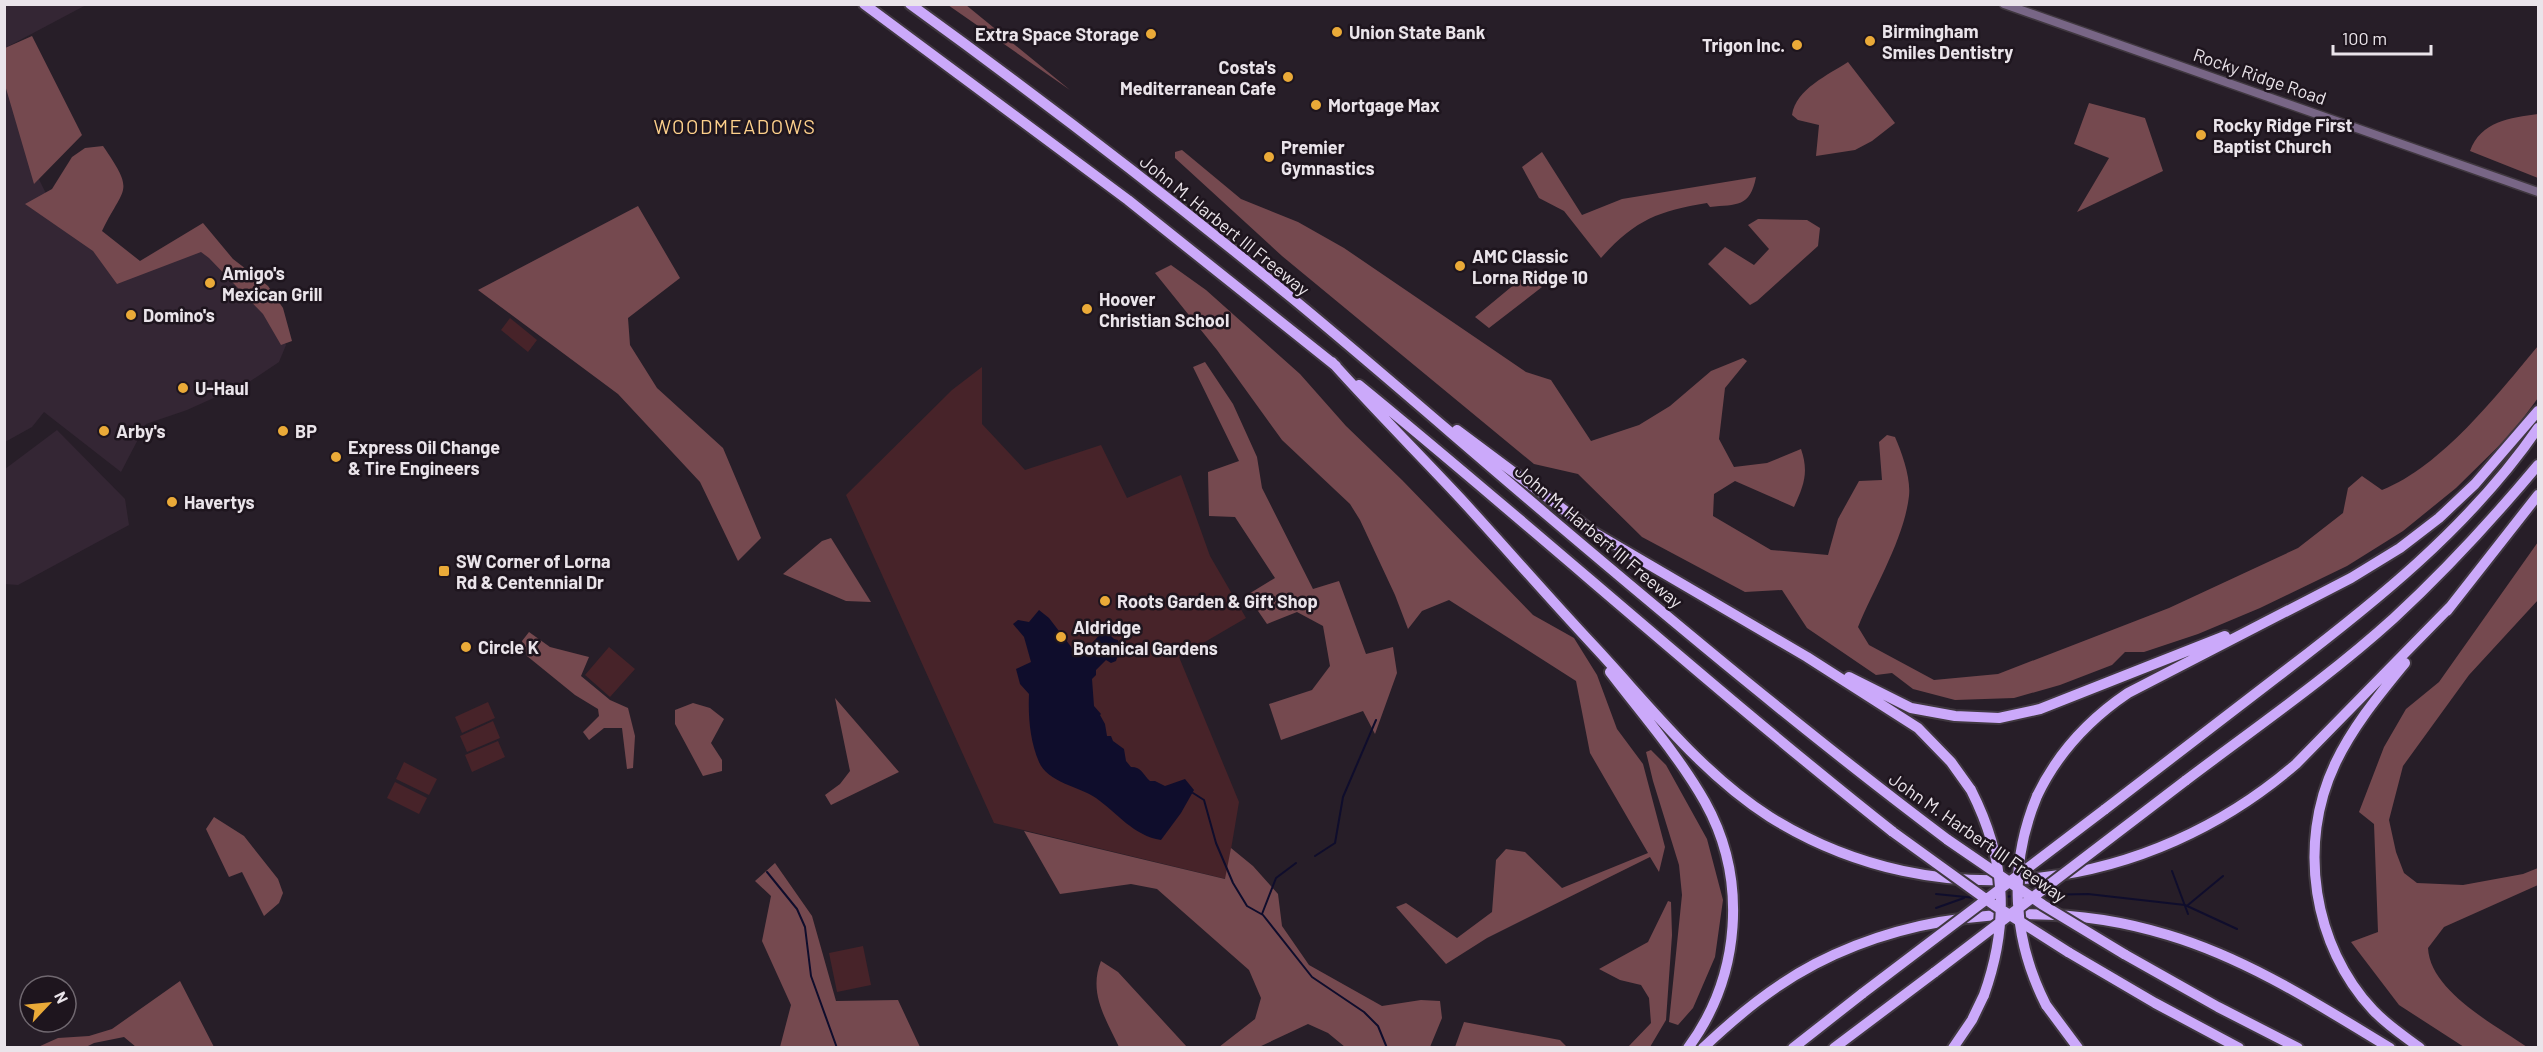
<svg xmlns="http://www.w3.org/2000/svg" width="2543" height="1052" viewBox="0 0 2543 1052" font-family="Barlow,sans-serif">
<style>
.built{fill:#342634}
.green{fill:#472329}
.forest{fill:#75494f}
.water{fill:#0f0d2c}
.lines{fill:none;stroke-linecap:round;stroke-linejoin:round}
.stream{stroke:#0f0d2c;stroke-width:2}
.secondary-casing{stroke:#403840;stroke-width:11}
.motorway-casing{stroke:#403840;stroke-width:14}
.secondary{stroke:#786686;stroke-width:8}
.motorway{stroke:#cba9fa;stroke-width:10}
.motorway-bridge-casing{stroke:#403840;stroke-width:14;stroke-linecap:butt}
.motorway-bridge{stroke:#cba9fa;stroke-width:10}
.poi-dot{fill:#eaaa38;stroke:#1e151e;stroke-width:2}
.labels{text-anchor:middle;dominant-baseline:central;stroke-width:5;stroke-linejoin:round;paint-order:stroke}
.poi-label{font-size:18px;font-weight:bold;fill:#eae4ea;stroke:#1e151e;text-anchor:start}
.street-label{font-size:18px;fill:#eae4ea;stroke:#1e151e}
.neighbourhood-label{font-size:20px;letter-spacing:1.5px;fill:#fdd08b;stroke:#1e151e}
</style>
<rect width="100%" height="100%" fill="#271e28"/>
<path class="built" d="M5,5H86L5,48Z
M4,75L34,169L55,212L126,278L206,247L262,305L286,345L279,362L249,382L187,410L146,424L121,472L44,412L32,427L5,442Z
M57,430L125,499L129,525L18,585L5,584V469Z"/>
<path class="green" d="M510,318L537,340L528,352L501,330Z
M982,367V424L1025,470L1101,445L1127,498L1181,475L1210,556L1246,618L1179,657L1239,802L1226,879L994,823L846,495L952,390Z
M609,647L635,669L610,697L585,675Z
M488,702L495,718L462,733L455,717Z
M493,721L500,738L467,752L460,736Z
M498,741L505,757L472,772L465,755Z
M404,762L437,779L429,795L396,779Z
M395,782L427,798L419,814L387,798Z
M863,946L871,985L837,992L829,953Z"/>
<path class="forest" d="M948,5H966L1070,90Z
M32,36L82,135L34,184L5,85V48Z
M1848,62L1895,123L1872,141L1855,150L1816,156L1819,125L1798,120L1792,115C1796,89 1828,75 1848,62Z
M2089,103L2145,118L2163,171L2077,212L2109,158L2074,144Z
M2538,114V178L2470,151C2481,121 2510,118 2538,114Z
M103,146C136,194 124,185 102,231L140,261L203,223L233,259L268,286L283,308L292,341L281,345L263,314L209,258L201,252L117,284L93,251L25,204L52,189L72,157L85,148Z
M1182,150L1241,199L1298,222L1344,248L1526,372L1551,380L1591,441L1639,425L1670,406L1711,371L1743,358L1747,361L1725,388L1719,439L1734,467L1767,463L1801,449C1809,472 1804,485 1794,507L1735,481L1714,494L1713,516L1771,550L1828,555L1838,519L1859,481L1882,480L1879,442L1887,435L1895,437C1902,453 1911,478 1909,496C1904,539 1875,586 1858,627L1869,645L1934,680L1998,674L2169,608L2298,548L2343,513L2348,488L2362,476L2382,490C2441,467 2498,394 2538,346V398L2512,433L2456,488L2403,531L2347,566L2260,608L2198,634L2144,652H2125L2112,665L2060,685L2014,698L1955,700L1913,689L1892,673L1876,675L1807,628L1782,590L1745,592L1642,537L1578,474L1534,464L1282,256L1175,158V152Z
M1542,152L1582,215L1622,199L1756,177C1750,208 1737,204 1710,207L1707,203C1658,211 1635,220 1601,258L1564,211L1539,198L1522,167Z
M638,206L680,278L628,318L630,345L657,388L723,448L761,538L738,561L700,482L618,394L478,290Z
M1758,219L1807,220L1820,228L1818,246L1757,301L1750,305L1708,264L1725,247L1754,265L1769,249L1748,225Z
M1171,265L1206,290L1300,374L1346,426L1402,480L1533,615L1574,638L1597,675L1617,729L1643,764L1665,847L1659,872L1650,857L1487,938L1446,964L1396,907L1406,903L1457,938L1492,912L1496,860L1506,849L1525,852L1562,888L1648,853L1590,753L1576,681L1449,600L1422,611L1408,629L1395,595L1360,520L1350,504L1282,440L1217,350L1155,273Z
M1527,274L1542,287L1489,328L1475,317Z
M1205,362L1233,404L1257,457L1262,488L1313,589L1339,581L1366,654L1393,647L1397,673L1375,734L1363,711L1281,740L1269,704L1312,690L1330,666L1323,626L1297,612L1267,624L1247,595L1275,578L1235,517L1209,516L1208,472L1239,461L1193,367Z
M831,538L871,602L846,601L783,574L822,541Z
M2538,542V600L2469,675L2403,766L2389,820L2396,852L2404,873L2417,883L2463,885L2523,874L2538,868V885L2444,927L2428,948C2430,991 2495,1025 2527,1047H2464L2399,1005L2351,942L2378,932L2374,824L2359,812L2384,747L2406,709L2439,682Z
M529,632L550,647L589,657L581,676L610,700L628,708L635,736L633,768L627,769L622,728H604L589,740L583,732L599,716L598,709L575,695L527,656L522,641Z
M835,698L899,772L831,805L825,795L840,784L850,771Z
M693,703L710,708L724,719L711,743L722,760V771L703,776L675,724V710Z
M1651,750L1666,765L1707,839L1723,900L1715,957L1693,1008L1678,1025L1669,1022L1682,895L1679,865L1653,781L1646,752Z
M214,817L244,836L278,879L283,893L279,903L264,916L242,872L229,877L206,829Z
M1024,831L1225,879L1231,848L1253,866L1278,894L1282,926L1309,965L1382,1006L1421,1000L1440,1001L1442,1018L1430,1047H1345L1328,1033L1308,1024L1259,1047H1219L1255,1019L1261,998L1249,970L1157,889L1131,884L1060,894Z
M775,863L812,916L836,1001L898,1000L920,1047H780L791,1005L762,941L771,896L755,881Z
M1668,901L1671,902L1672,935L1666,1020L1650,1047H1628L1651,1023L1649,998L1641,985L1620,980L1599,969L1648,942Z
M1101,961L1118,972L1187,1047H1119C1106,1019 1088,993 1101,961Z
M180,981L214,1047H136L124,1037L94,1043L86,1047H38L58,1038L89,1036L112,1029Z
M1464,1022L1560,1040L1567,1047H1455Z"/>
<path class="water" d="M1039,610L1049,618L1072,648C1085,652 1093,643 1100,634H1109L1114,639L1118,640L1120,647L1116,651L1118,655L1116,661L1111,663L1106,660L1096,670V675L1092,679L1094,706L1101,714L1100,715L1105,724L1107,736H1111L1113,741L1124,749L1126,761L1131,767C1142,767 1143,775 1150,781H1155L1165,786L1185,779L1194,790L1181,813L1161,840C1134,836 1117,813 1096,798C1080,787 1047,782 1039,762C1030,741 1028,717 1029,694L1020,684L1016,669L1031,662L1024,637L1013,624L1018,620L1029,622Z"/>
<g class="lines">
<path class="stream" d="M1193,793L1204,800L1216,843L1233,883L1247,906L1263,915L1312,977L1364,1012L1378,1026L1387,1048
M1315,856L1335,843L1343,797L1376,720
M2172,871L2188,914
M767,872L797,909L805,927L811,976L837,1048
M1936,894L1976,898
M2042,895L2088,894L2185,905L2237,929
M2003,897L2015,896
M2188,905L2223,876
M1936,908L1964,898
M1262,914L1276,878L1296,863"/>
<defs>
<path id="secondary" d="M2004,4L2538,192"/>
<path id="motorway" d="M864,4L1128,200L1336,366
M910,4C1040,98 1168,196 1292,298C1378,369 1462,443 1547,515C1678,626 1811,737 1948,840
M1332,362C1374,409 1418,453 1460,498C1505,547 1548,597 1594,646C1649,705 1701,773 1770,817C1939,922 2149,891 2296,764L2450,607
M1359,385C1539,532 1711,688 1893,832
M1457,430L1595,533L1807,657L1918,728L1951,762L1971,790
M2447,611L2538,495
M2405,663C2379,695 2353,726 2335,764C2297,844 2313,946 2373,1010C2387,1025 2404,1036 2420,1048
M1610,672C1642,714 1679,756 1705,802C1748,879 1741,976 1688,1048
M1849,677L1911,708L1955,716L1999,718L2040,709L2225,636
M2185,781C2255,728 2329,677 2394,618C2447,569 2492,520 2538,465
M2037,796C2058,752 2088,720 2128,693L2351,578L2400,548L2439,518L2475,484L2538,411
M2104,810C2161,766 2219,722 2277,677C2373,604 2469,528 2538,428
M2068,952L2155,1003L2239,1048
M2124,954L2218,1007L2298,1048
M2046,1005L2078,1048
M1703,1048C1738,1015 1773,986 1815,964C1921,909 2055,900 2168,935C2248,959 2319,1005 2390,1048
M1793,1048L1863,993
M1834,1048L1935,972
M1953,1048L1972,1020L1984,995"/>
</defs>
<use href="#secondary" class="secondary-casing"/>
<use href="#motorway" class="motorway-casing"/>
<use href="#secondary" class="secondary"/>
<use href="#motorway" class="motorway"/>
<defs>
<path id="motorway-bridge" d="M1971,790C2006,859 2010,922 1984,995
M2037,796C2008,866 2012,938 2046,1005
M1893,832L1994,905L2068,952
M1948,840L2043,905L2124,954
M1935,972L2185,781
M1863,993L2104,810"/>
</defs>
<use href="#motorway-bridge" class="motorway-bridge-casing"/>
<use href="#motorway-bridge" class="motorway-bridge"/>
</g>
<g class="poi-dot">
<circle cx="1337" cy="32" r="6"/>
<circle cx="1151" cy="34" r="6"/>
<circle cx="1870" cy="41" r="6"/>
<circle cx="1797" cy="45" r="6"/>
<circle cx="1288" cy="77" r="6"/>
<circle cx="1316" cy="105" r="6"/>
<circle cx="2201" cy="135" r="6"/>
<circle cx="1269" cy="157" r="6"/>
<circle cx="1460" cy="266" r="6"/>
<circle cx="210" cy="283" r="6"/>
<circle cx="1087" cy="309" r="6"/>
<circle cx="131" cy="315" r="6"/>
<circle cx="183" cy="388" r="6"/>
<circle cx="104" cy="431" r="6"/>
<circle cx="283" cy="431" r="6"/>
<circle cx="336" cy="457" r="6"/>
<circle cx="172" cy="502" r="6"/>
<rect x="438" y="565" width="12" height="12" rx="3"/>
<circle cx="1105" cy="601" r="6"/>
<circle cx="1061" cy="637" r="6"/>
<circle cx="466" cy="647" r="6"/>
</g>
<g class="labels">
<g class="poi-label">
<text x="1882" y="31">Birmingham<tspan x="1882" dy="21">Smiles Dentistry</tspan></text>
<text x="1349" y="32">Union State Bank</text>
<text x="1139" y="34" text-anchor="end">Extra Space Storage</text>
<text x="1785" y="45" text-anchor="end">Trigon Inc.</text>
<text x="1276" y="67" text-anchor="end">Costa's<tspan x="1276" dy="21">Mediterranean Cafe</tspan></text>
<text x="1328" y="105">Mortgage Max</text>
<text x="2213" y="125">Rocky Ridge First<tspan x="2213" dy="21">Baptist Church</tspan></text>
<text x="1281" y="147">Premier<tspan x="1281" dy="21">Gymnastics</tspan></text>
<text x="1472" y="256">AMC Classic<tspan x="1472" dy="21">Lorna Ridge 10</tspan></text>
<text x="222" y="273">Amigo's<tspan x="222" dy="21">Mexican Grill</tspan></text>
<text x="1099" y="299">Hoover<tspan x="1099" dy="21">Christian School</tspan></text>
<text x="143" y="315">Domino's</text>
<text x="195" y="388">U-Haul</text>
<text x="116" y="431">Arby's</text>
<text x="295" y="431">BP</text>
<text x="348" y="447">Express Oil Change<tspan x="348" dy="21">&amp; Tire Engineers</tspan></text>
<text x="184" y="502">Havertys</text>
<text x="456" y="561">SW Corner of Lorna<tspan x="456" dy="21">Rd &amp; Centennial Dr</tspan></text>
<text x="1117" y="601">Roots Garden &amp; Gift Shop</text>
<text x="1073" y="627">Aldridge<tspan x="1073" dy="21">Botanical Gardens</tspan></text>
<text x="478" y="647">Circle K</text>
</g>
<g class="street-label">
<text transform="translate(2260 76) rotate(19)">Rocky Ridge Road</text>
<text transform="translate(1225 225) rotate(39)">John M. Harbert III Freeway</text>
<text transform="translate(1599 536) rotate(40)">John M. Harbert III Freeway</text>
<text transform="translate(1978 837) rotate(35)">John M. Harbert III Freeway</text>
</g>
<g class="neighbourhood-label">
<text x="735" y="126">WOODMEADOWS</text>
</g>
</g>
<rect width="2543" height="1052" fill="none" stroke="#eae4ea" stroke-width="12"/>
<g transform="translate(48 1004) rotate(64)"><circle r="28" fill="#1e151e" stroke="#706870" stroke-width="1.5"/>
<path d="M0-4.5L10 22L0 15L-10 22Z" fill="#eaaa38"/>
<text y="-9" font-size="16" font-weight="bold" text-anchor="middle" fill="#eae4ea">N</text>
</g>
<path d="M2333 45v9h98v-9" fill="none" stroke="#eae4ea" stroke-width="3"/>
<text x="2342" y="45" font-size="18" fill="#eae4ea" stroke="#1e151e" stroke-width="4.5" paint-order="stroke">100 m</text>
</svg>
